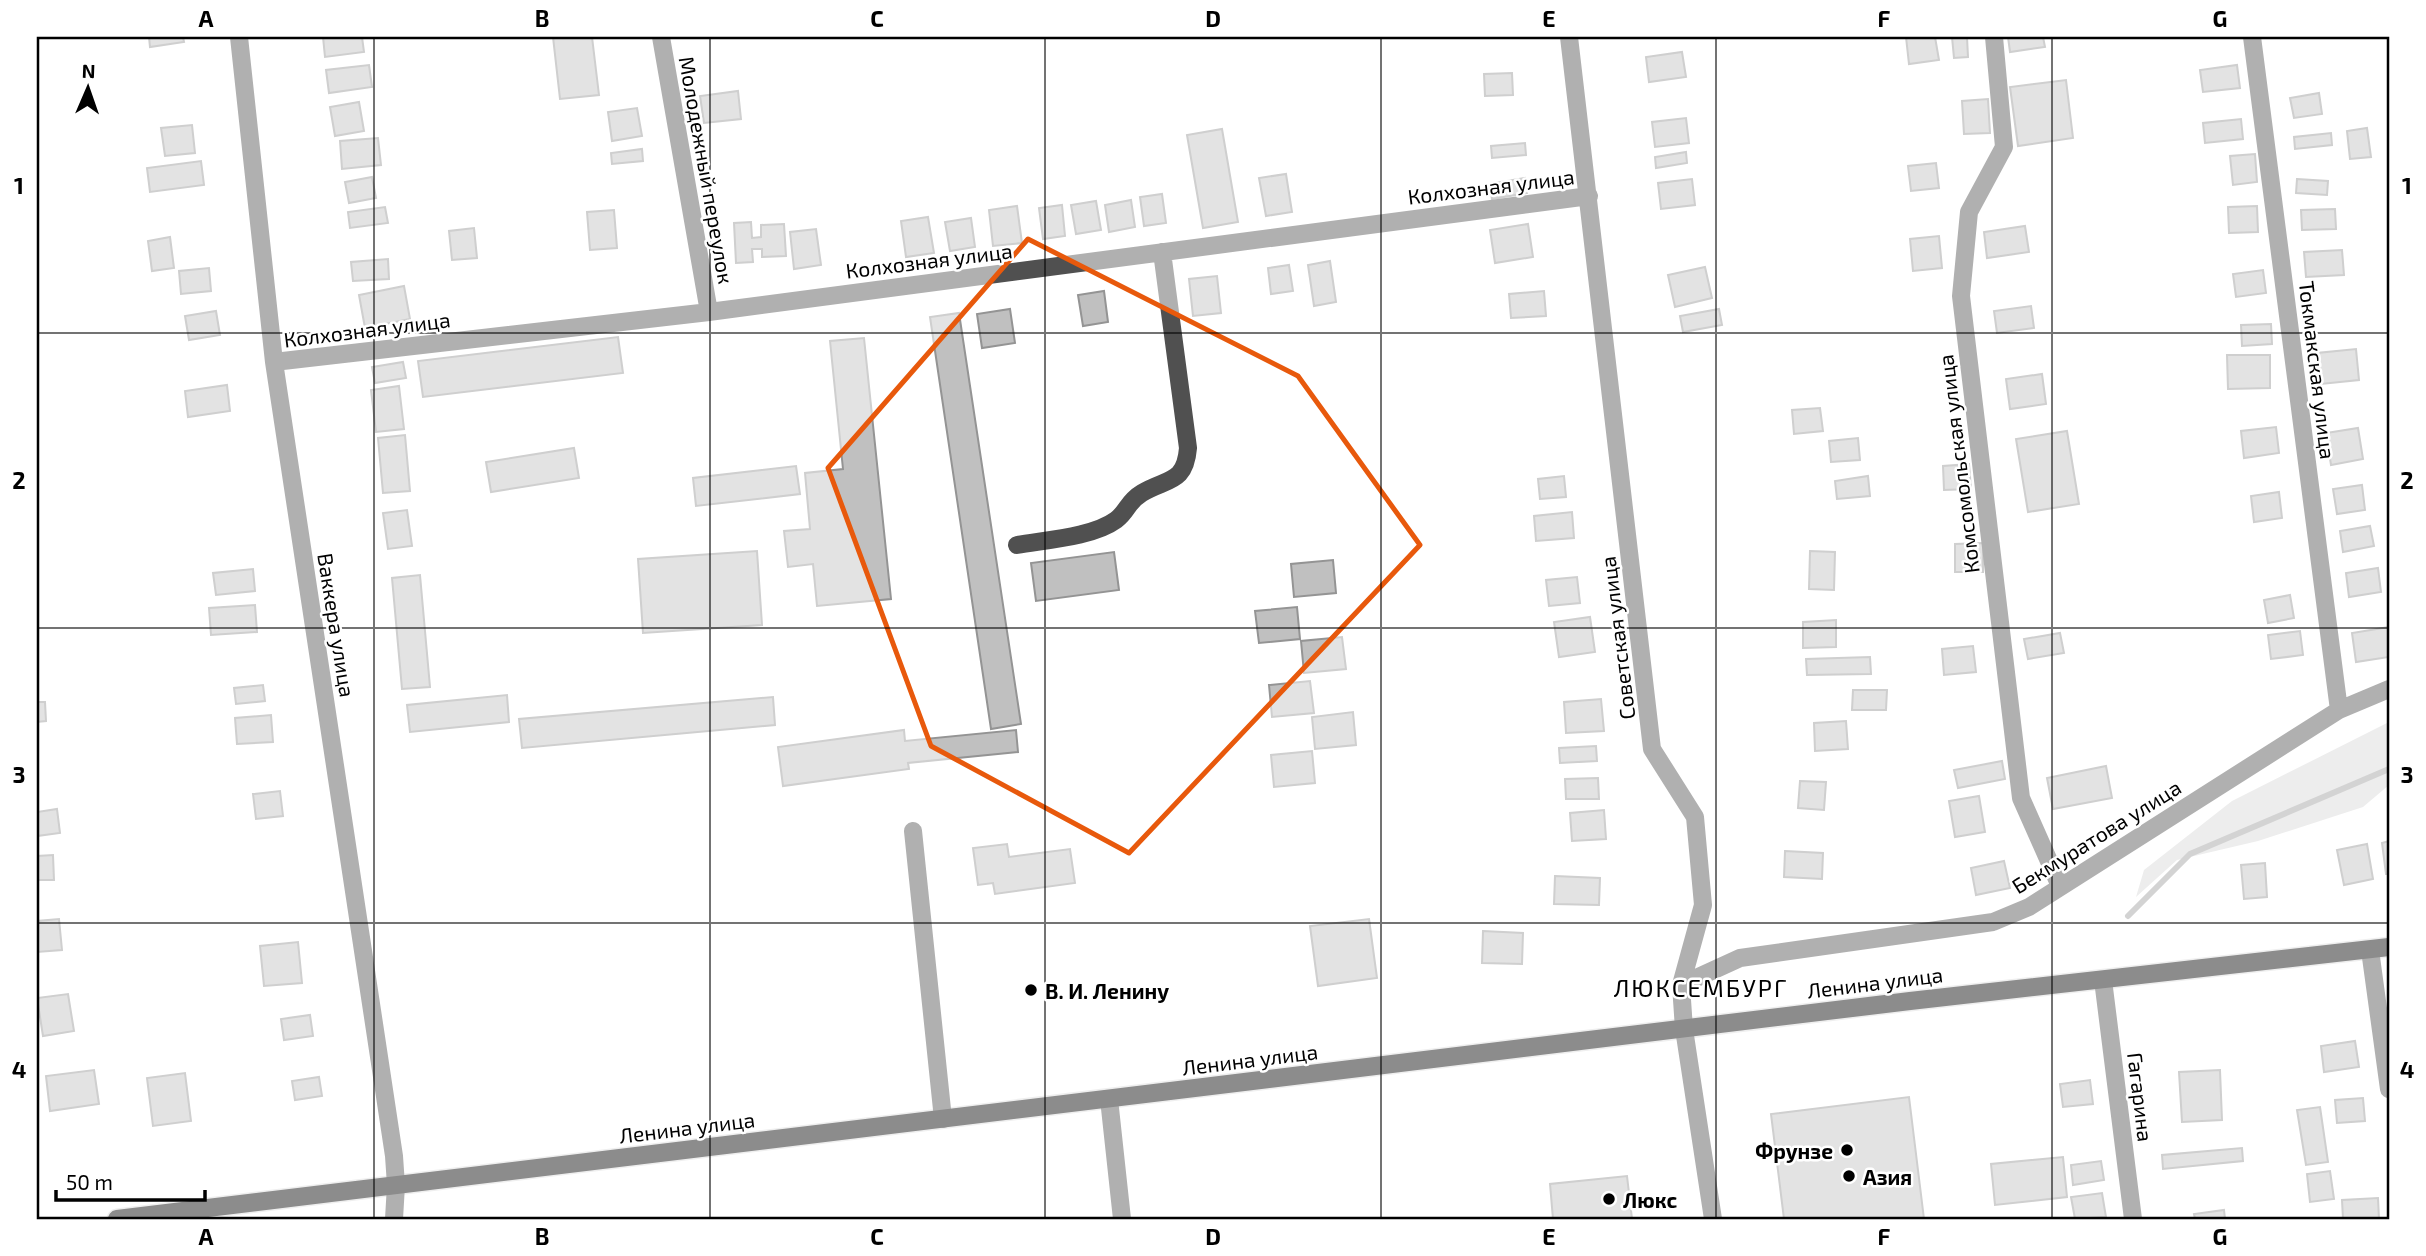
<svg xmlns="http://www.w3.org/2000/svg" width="2426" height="1256" viewBox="0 0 2426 1256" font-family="'Exo 2',sans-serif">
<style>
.green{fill:#d7d7d7}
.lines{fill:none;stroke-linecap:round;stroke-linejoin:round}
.stream{stroke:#9e9e9e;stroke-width:6}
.building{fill:#c0c0c0;stroke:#949494;stroke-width:2}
.major-casing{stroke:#dbdbdb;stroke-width:21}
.minor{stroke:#505050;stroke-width:18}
.major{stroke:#000;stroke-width:18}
.marked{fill:none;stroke:#e8590c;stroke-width:5;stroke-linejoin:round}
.grid{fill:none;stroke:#000;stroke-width:2;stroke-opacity:0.55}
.poi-dot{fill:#000;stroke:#fff;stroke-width:2.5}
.labels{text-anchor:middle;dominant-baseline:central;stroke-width:5;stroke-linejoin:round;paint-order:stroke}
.street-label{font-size:21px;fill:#000;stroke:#fff}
.poi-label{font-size:21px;font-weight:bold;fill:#000;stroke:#fff;text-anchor:start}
.quarter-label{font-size:24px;letter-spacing:2px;fill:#000;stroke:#fff}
.neatline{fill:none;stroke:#000;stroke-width:2.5}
.grid-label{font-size:23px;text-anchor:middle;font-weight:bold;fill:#000}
</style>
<rect width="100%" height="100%" fill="#fff"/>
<path class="green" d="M2389,722V785L2363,807L2258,841L2177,860L2136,897L2144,870L2232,801Z"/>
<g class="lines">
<path class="stream" d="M2128,916L2190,854L2389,769"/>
</g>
<path class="building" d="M149,37H183L184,42L150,47Z
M323,37H362L364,52L325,57Z
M553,37H592L599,95L560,99Z
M1906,37H1935L1939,60L1909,64Z
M1952,37H1967L1968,57L1954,58Z
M2008,37H2043L2045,47L2010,52Z
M1682,52L1686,77L1649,82L1646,57Z
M369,65L372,87L329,93L326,70Z
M2237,65L2240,88L2203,92L2200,70Z
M1512,73L1513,95L1485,96L1484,74Z
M2066,80L2073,138L2018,146L2010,87Z
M738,91L741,119L704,123L700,96Z
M2319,93L2322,114L2294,118L2290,98Z
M1988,99L1990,133L1964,134L1962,101Z
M359,102L364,131L335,136L330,107Z
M637,108L642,136L612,141L608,112Z
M1686,118L1689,143L1655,147L1652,122Z
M2241,119L2243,139L2205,143L2203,123Z
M192,125L195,153L165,156L161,128Z
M2367,128L2371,157L2350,159L2347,131Z
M1222,129L1238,222L1203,228L1187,135Z
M2331,133L2332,145L2295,149L2294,137Z
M378,138L381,165L342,169L340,141Z
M1525,143L1526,155L1492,158L1491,146Z
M642,149L643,161L612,164L611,153Z
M1686,152L1687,163L1656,168L1655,157Z
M2255,154L2257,182L2233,185L2230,156Z
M201,161L204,185L150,192L147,168Z
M1936,163L1939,188L1911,191L1908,166Z
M1286,174L1292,212L1266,216L1259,178Z
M372,177L376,198L349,203L345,182Z
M1525,178L1527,193L1492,199L1489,184Z
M1692,179L1695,205L1661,209L1658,183Z
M2297,179L2328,181L2327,195L2296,193Z
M1162,194L1166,223L1144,226L1140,197Z
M1131,200L1135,227L1109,232L1105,205Z
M1096,201L1101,230L1076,234L1071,205Z
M1062,205L1065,236L1043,239L1039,208Z
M1017,206L1022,243L993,246L989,210Z
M2257,206L2258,232L2229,233L2228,207Z
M385,207L388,223L350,228L348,212Z
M2335,209L2336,229L2302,230L2301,210Z
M614,210L617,248L590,250L587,212Z
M928,217L934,253L906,257L901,221Z
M971,218L975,247L950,251L945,222Z
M751,222L752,238L761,237V225L784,224L786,256L762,257V249H752L753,262L736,263L734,223Z
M1528,224L1533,257L1495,263L1490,230Z
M2025,226L2029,252L1987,258L1984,232Z
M474,228L477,258L452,260L449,231Z
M816,229L821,265L794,269L790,232Z
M1939,236L1942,268L1913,271L1910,239Z
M170,237L174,268L152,271L148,241Z
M2342,250L2344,275L2306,277L2304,252Z
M388,259L389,279L353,281L351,262Z
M1330,261L1336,302L1314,306L1308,265Z
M1289,265L1293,291L1271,294L1268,268Z
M1705,267L1712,298L1675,307L1668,275Z
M209,268L211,291L181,294L179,271Z
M2263,270L2266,293L2236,297L2233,274Z
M1217,276L1221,313L1193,316L1189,279Z
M404,286L410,319L365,328L359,295Z
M1104,291L1108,322L1083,326L1078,295Z
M1544,291L1546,316L1511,318L1509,294Z
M2031,306L2034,328L1997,333L1994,311Z
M1010,309L1015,343L982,348L977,314Z
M1719,309L1722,325L1683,332L1680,316Z
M216,311L220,335L189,340L185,316Z
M959,313L1021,724L991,729L930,317Z
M2271,324L2272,344L2242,346L2241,325Z
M618,337L623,373L423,397L418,361Z
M864,338L891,599L817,606L813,564L788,567L784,531L810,529L805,473L843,469L830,341Z
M2356,349L2359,380L2321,384L2317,353Z
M2227,355H2270V388L2228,389Z
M403,362L406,378L375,383L372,367Z
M2042,374L2046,404L2010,409L2006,379Z
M227,385L230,411L188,417L185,391Z
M399,386L404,429L376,432L371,390Z
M1820,408L1823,431L1794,434L1792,410Z
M2276,427L2279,453L2244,458L2241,431Z
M2358,428L2363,459L2331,465L2326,433Z
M2067,431L2079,504L2028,512L2016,439Z
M405,435L410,491L383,493L378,438Z
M1858,438L1860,460L1831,462L1829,441Z
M574,448L579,478L491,492L486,462Z
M1969,464L1971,489L1944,490L1943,466Z
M796,466L800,494L696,506L693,478Z
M1564,476L1566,497L1540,499L1538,479Z
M1868,476L1870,496L1837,499L1835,481Z
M2362,485L2365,510L2337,514L2333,489Z
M2279,492L2282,518L2254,522L2251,496Z
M407,510L412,546L388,549L383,513Z
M1572,512L1574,538L1536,541L1534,516Z
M2370,526L2374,546L2343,552L2340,531Z
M1983,543V572H1955V544Z
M757,551L762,625L643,633L638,559Z
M1810,551L1835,552L1834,590L1809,589Z
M1114,552L1119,590L1036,601L1031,563Z
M1333,560L1336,593L1294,597L1291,564Z
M2378,568L2381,592L2349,597L2346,573Z
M253,569L255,591L216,595L213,573Z
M420,575L430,687L402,689L392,578Z
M1577,577L1580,603L1549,606L1546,580Z
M2290,595L2294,618L2268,623L2264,600Z
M255,605L257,632L211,635L209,608Z
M1297,607L1300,639L1259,643L1255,611Z
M1590,617L1595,652L1559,657L1554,622Z
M1836,620V647L1803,648V622Z
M2389,627V657L2356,662L2352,633Z
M2300,631L2303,655L2271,659L2268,635Z
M2060,633L2064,653L2028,659L2024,639Z
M1342,637L1346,669L1304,673L1301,641Z
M1973,646L1976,672L1944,675L1942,649Z
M1870,657L1871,674L1807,675L1806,659Z
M1310,681L1314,713L1272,717L1269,685Z
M263,685L265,701L236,704L234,688Z
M1853,690H1887L1886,710H1852Z
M507,695L509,722L410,732L407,705Z
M773,697L775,725L522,748L519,719Z
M1601,699L1604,731L1566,733L1564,702Z
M37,702H45L46,721L37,722Z
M1353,712L1356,745L1315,749L1312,717Z
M271,715L273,742L237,744L235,718Z
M1846,721L1848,749L1815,751L1814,723Z
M904,730L905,741L1016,730L1018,752L908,763L909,769L783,786L778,747Z
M1596,746L1597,761L1560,763L1559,748Z
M1312,751L1315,783L1274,787L1271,755Z
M2002,761L2005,779L1958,788L1954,770Z
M2106,766L2112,798L2053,809L2047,778Z
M1598,778L1599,799H1566L1565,779Z
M1800,781L1826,782L1824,810L1798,808Z
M280,791L283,816L256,819L253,794Z
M1979,796L1985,832L1955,837L1949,801Z
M57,809L60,833L37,836V812Z
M1604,810L1606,839L1572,841L1570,813Z
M2389,841V874H2386L2382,843Z
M1007,844L1009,857L1070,849L1075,883L995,894L993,883L978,885L973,848Z
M2367,844L2373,879L2344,885L2337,850Z
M1785,851L1823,853L1822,879L1784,877Z
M53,855L54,880H37V856Z
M2004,861L2010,888L1976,895L1971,868Z
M2265,863L2267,897L2244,899L2241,865Z
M1555,876L1600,878L1599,905L1554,904Z
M59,919L62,950L37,952V921Z
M1369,919L1377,978L1318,986L1310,926Z
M1483,931L1523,933L1522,964L1482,963Z
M298,942L302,983L264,986L260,946Z
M68,994L74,1031L43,1036L37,998Z
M310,1015L313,1036L284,1040L281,1019Z
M2355,1041L2359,1067L2324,1072L2321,1046Z
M94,1070L99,1104L50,1111L46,1076Z
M2220,1070L2222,1120L2182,1122L2179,1072Z
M185,1073L191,1121L153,1126L147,1078Z
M319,1077L322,1096L295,1100L292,1081Z
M2090,1080L2093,1104L2063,1107L2060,1084Z
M1909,1097L1924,1219H1784L1771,1114Z
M2363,1098L2365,1121L2337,1123L2335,1100Z
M2320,1107L2328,1162L2306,1165L2297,1110Z
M2242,1148L2243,1161L2163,1169L2162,1155Z
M2063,1157L2067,1197L1995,1205L1991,1164Z
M2101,1161L2104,1180L2073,1185L2071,1165Z
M2330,1171L2334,1199L2310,1202L2307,1174Z
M1627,1176L1632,1219H1553L1550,1184Z
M2102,1193L2106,1217L2075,1219L2071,1197Z
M2378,1198L2379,1219H2343L2342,1200Z
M2224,1210L2225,1219H2195L2194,1214Z"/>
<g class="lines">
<defs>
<path id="major" d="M117,1219L1910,1001L2389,947"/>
</defs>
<use href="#major" class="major-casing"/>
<path class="minor" d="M239,37L274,362L394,1156L396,1185L394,1219
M661,37L709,312
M1569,37L1652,749L1695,817L1703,905L1681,985L1684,1029L1713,1219
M1994,37L2004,147L1969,212L1961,296L2021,798L2060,886
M2252,37L2339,710
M274,362L709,312L1589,196
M1017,545C1045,540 1093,537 1116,520C1128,511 1127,502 1142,493C1167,478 1185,484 1188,448L1162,252
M913,831L943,1119
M2370,950L2389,1089
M2103,980L2133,1219
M1681,985L1740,958L1993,922L2029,907L2339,710L2389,689
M1109,1099L1122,1219"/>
<use href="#major" class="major"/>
</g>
<path d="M0 0H2426V1256H0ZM1028,239L1298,376L1420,545L1129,853L931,746L828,468Z" fill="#fff" fill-opacity=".55" fill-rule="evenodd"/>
<path class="marked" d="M1028,239L1298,376L1420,545L1129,853L931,746L828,468Z"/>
<path class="grid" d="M374,37V1219M710,37V1219M1045,37V1219M1381,37V1219M1716,37V1219M2052,37V1219M37,333H2389M37,628H2389M37,923H2389"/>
<g class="poi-dot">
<circle cx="1031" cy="990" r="7"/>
<circle cx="1847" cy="1150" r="7"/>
<circle cx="1849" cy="1176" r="7"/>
<circle cx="1609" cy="1199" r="7"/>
</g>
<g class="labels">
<g class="street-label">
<text transform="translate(707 170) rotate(80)">Молодежный переулок</text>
<text transform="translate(1491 186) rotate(-7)">Колхозная улица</text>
<text transform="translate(929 260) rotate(-7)">Колхозная улица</text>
<text transform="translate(367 329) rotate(-7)">Колхозная улица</text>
<text transform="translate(2318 370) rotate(83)">Токмакская улица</text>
<text transform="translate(1958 464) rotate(-97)">Комсомольская улица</text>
<text transform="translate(337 625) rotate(81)">Ваккера улица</text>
<text transform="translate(1617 638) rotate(-97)">Советская улица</text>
<text transform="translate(2096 836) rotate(-32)">Бекмуратова улица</text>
<text transform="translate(1875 982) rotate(-7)">Ленина улица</text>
<text transform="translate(1250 1059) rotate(-7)">Ленина улица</text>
<text transform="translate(2141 1097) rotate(83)">Гагарина</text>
<text transform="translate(687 1127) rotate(-7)">Ленина улица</text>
</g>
<g class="poi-label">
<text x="1045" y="990">В. И. Ленину</text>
<text x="1833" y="1150" text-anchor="end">Фрунзе</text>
<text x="1863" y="1176">Азия</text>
<text x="1623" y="1199">Люкс</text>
</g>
<g class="quarter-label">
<text x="1701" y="987">ЛЮКСЕМБУРГ</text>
</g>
</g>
<rect width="2426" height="1256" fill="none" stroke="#ffffff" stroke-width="77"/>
<g transform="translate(88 88) rotate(2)" stroke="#ffffff" stroke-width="5" paint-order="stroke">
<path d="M0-5L12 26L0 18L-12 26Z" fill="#000000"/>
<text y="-10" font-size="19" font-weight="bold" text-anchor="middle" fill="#000000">N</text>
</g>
<path d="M56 1190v10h149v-10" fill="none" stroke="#000000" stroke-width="3.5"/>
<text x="66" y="1190" font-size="21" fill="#000000" stroke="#ffffff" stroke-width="5" paint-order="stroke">50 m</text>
<rect x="38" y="38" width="2350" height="1180" class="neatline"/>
<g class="grid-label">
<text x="206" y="27">A</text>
<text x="542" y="27">B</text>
<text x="877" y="27">C</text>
<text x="1213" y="27">D</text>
<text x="1549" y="27">E</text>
<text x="1884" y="27">F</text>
<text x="2220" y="27">G</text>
<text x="19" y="194">1</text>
<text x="2407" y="194">1</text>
<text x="19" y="489">2</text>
<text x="2407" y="489">2</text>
<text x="19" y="783">3</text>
<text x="2407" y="783">3</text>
<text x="19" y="1078">4</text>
<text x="2407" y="1078">4</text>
<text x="206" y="1245">A</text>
<text x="542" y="1245">B</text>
<text x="877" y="1245">C</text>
<text x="1213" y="1245">D</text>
<text x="1549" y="1245">E</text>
<text x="1884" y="1245">F</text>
<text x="2220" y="1245">G</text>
</g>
</svg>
